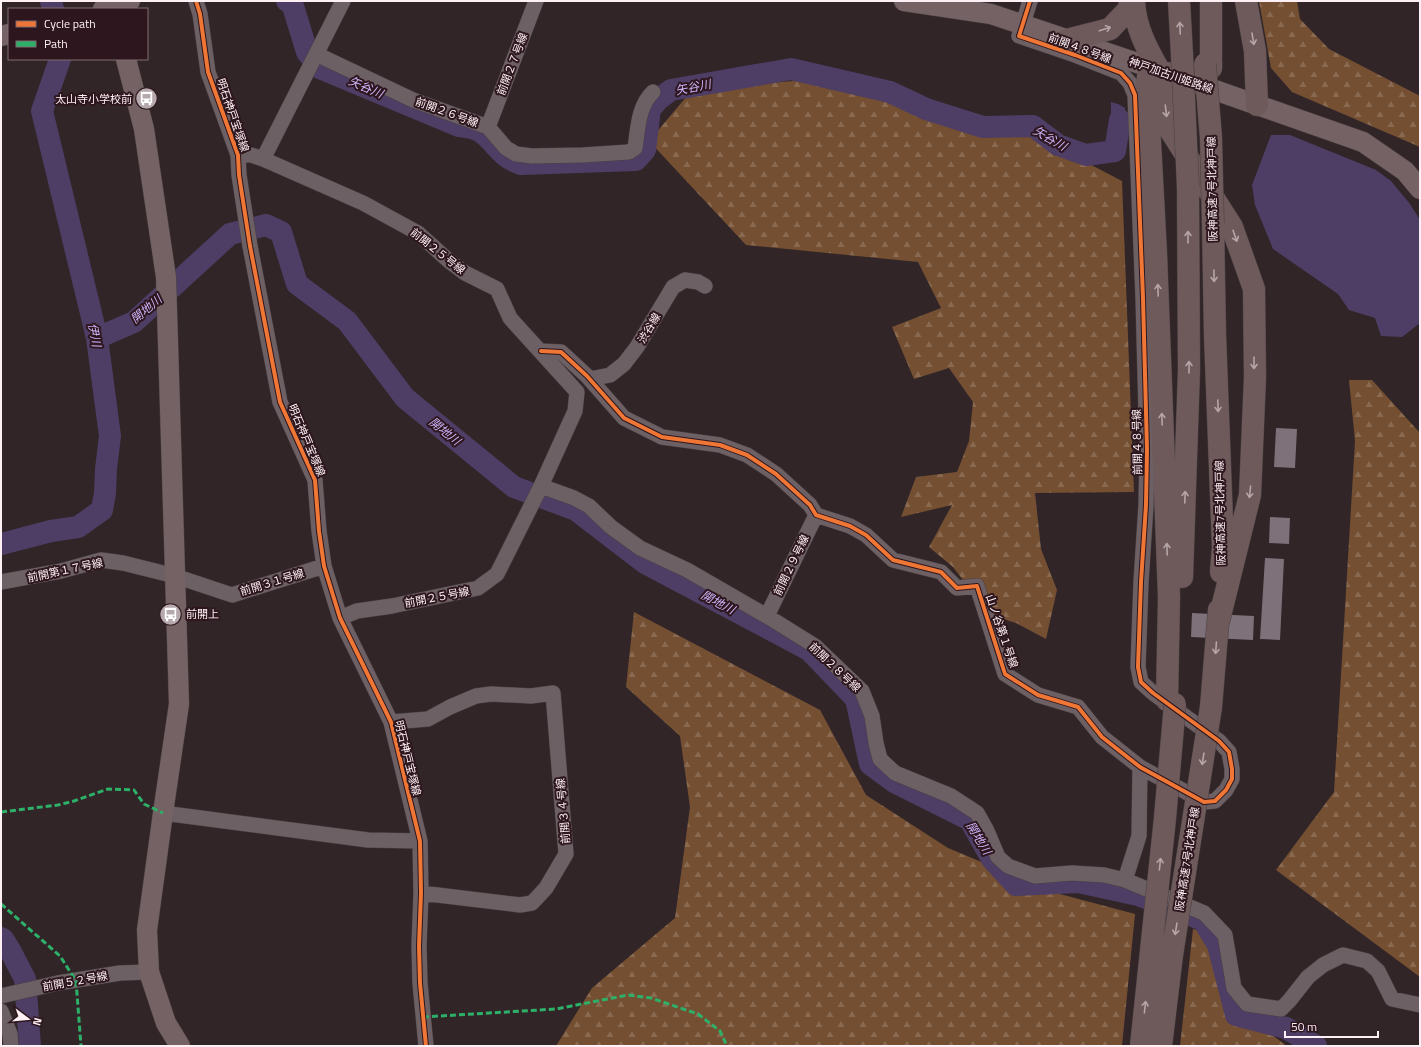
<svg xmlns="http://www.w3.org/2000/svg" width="1421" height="1047" viewBox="0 0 1421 1047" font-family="'Titillium Web','Noto Sans JP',sans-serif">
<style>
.forest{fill:url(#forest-firs)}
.water{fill:#4e3e65}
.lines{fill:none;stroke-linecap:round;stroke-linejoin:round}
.river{stroke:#4e3e65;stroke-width:22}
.building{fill:#7f7179}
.minor-casing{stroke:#4a4042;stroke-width:16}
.major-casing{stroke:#4a4042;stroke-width:21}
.highway-casing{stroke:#4a4042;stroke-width:23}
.minor{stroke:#6c6064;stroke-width:15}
.major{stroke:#746264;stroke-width:20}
.highway{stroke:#6e5a5b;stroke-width:22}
.highway-bridge-casing{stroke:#4a4042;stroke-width:23;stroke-linecap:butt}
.highway-bridge{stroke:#6e5a5b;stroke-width:22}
.quiet{stroke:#2db169;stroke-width:3;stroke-dasharray:6 3;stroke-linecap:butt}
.cycleway-casing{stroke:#2d161d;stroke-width:6}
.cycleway{stroke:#f07635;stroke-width:4}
.oneway{stroke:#b6a5a8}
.labels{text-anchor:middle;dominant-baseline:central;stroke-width:4;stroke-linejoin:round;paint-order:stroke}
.street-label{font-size:11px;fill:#fef0f4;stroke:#2d161d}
.poi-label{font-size:11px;fill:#fef0f4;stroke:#2d161d;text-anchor:end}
.water-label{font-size:12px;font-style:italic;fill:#cdb4fb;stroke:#2d161d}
</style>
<defs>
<pattern id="forest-firs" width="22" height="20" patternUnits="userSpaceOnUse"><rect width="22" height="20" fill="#744f32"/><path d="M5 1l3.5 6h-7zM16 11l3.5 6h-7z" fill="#896950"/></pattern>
</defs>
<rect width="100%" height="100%" fill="#312528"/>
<path class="forest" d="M1259,1H1297L1300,19L1329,49L1420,96V147L1292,92L1271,68Z
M819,79L923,105L1034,135L1122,181L1134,492L1035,493L1041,549L1057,590L1046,639L1016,623L990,615L953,567L929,547L952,505L901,517L916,477L957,472L969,441L973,402L949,368L914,379L892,327L941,308L918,262L746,245L649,141L693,89Z
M1349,380H1372L1420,433V977L1276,870L1334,792L1355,441Z
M634,612L820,710L866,795L948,848L1056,893L1135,914L1122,1046H556L592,988L675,918L690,807L680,736L626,687Z
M1193,929L1207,933L1234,1007L1287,1046H1180Z"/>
<path class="water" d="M1111,102L1118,104L1125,108L1126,137L1111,148Z
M1271,135H1290L1376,170L1391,181L1410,204L1420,220V323L1402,337L1381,336L1375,318L1349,310L1338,294L1273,249L1255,205L1252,185Z"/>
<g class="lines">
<path class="river" d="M51,1L53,9
M287,1L292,3L307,52L320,68L459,126C466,127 475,128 481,132C496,143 500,157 521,164L636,160L645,150L650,109L659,99L671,90L791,69L890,92L926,109L983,127L1033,126L1058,145L1086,155L1115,151L1120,120
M97,338L134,322L230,234L266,225L281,232L297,284L347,321L405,398L514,487L576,510L645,563L809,650L856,699L870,764L896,783L970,820L992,859L1016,885L1078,882L1138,895L1203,920L1218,945L1236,1015L1286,1028L1316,1046
M1,544L51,531L78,527L102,510L105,493L106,469L110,436L97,338L42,111L60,59
M1,938L3,939L11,952L25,979L30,1046"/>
</g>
<path class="building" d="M1276,428L1297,429L1295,468L1274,467Z
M1270,517L1290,518L1289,544L1269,543Z
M1265,558L1284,559L1280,640L1260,639Z
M1192,613L1254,616L1253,640L1191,637Z"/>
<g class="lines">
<defs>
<path id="minor" d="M196,1L200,14L208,72L238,155L239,175L250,246L280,402L315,480L319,531L324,566L340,618L391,722L420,841L421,893L419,946L420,983L426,1046
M316,54L413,100L488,127L506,148L516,154L532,156L583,155L629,152L635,148C638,129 638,106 653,92
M488,127L536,1
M238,155H251L263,159L363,203L418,233L449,261L465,273L497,289L510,318L577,392L575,411L541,486L497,574L478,588L392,606L357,611L340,618
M263,159L343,1
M541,351L561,352L587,376L624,418L662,437L720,445L747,455L776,474L810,505L816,515L850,526L866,535L893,560L941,572L957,588L977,586L1005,674L1038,695L1078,707L1102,737L1140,767L1204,802L1215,801L1226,790L1232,779V769L1229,752L1219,741L1153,693L1141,682L1138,667L1141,582L1146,505L1147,450L1143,298L1135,95L1130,83L1121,73L1075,55L1019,36L1030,1
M590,379L610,375L624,364L637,347L673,287L685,280L698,282L705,286
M541,486L574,498L589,506L611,527L640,548L687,570L770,618L815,646L862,691L872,716L876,743L880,759L895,773L951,796L977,813L987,831L998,857L1008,866L1035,876L1072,873L1104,875L1125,880L1204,913L1225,935L1234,988L1247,1004L1281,1009L1289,1001L1308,977L1323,965L1343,955L1367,961L1378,971L1392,999L1420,1005
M1,582L61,571L101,560L123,563L175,576L232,595L324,566
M767,616L816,515
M391,722L428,719L450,707L476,696L491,694L531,696L553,693L566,854L546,888L532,903L520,905L421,893
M163,813L368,840L420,841
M1125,880L1139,836L1140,767
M1,996L58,983L120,973L149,972
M1,1011L10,1034L11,1046"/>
<path id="major" d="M904,1L991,14L1164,72
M103,9L130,1
M1,36L9,34
M126,59L144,129L166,277L179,704L163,813L147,930L149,972L166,1023L180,1046
M1192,82L1363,142L1405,171L1420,189"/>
<path id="highway" d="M1134,1C1135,27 1147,49 1159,70
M1179,1L1182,55
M1211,1V68
M1246,1L1255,51L1257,105
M1067,40L1110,29L1129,9L1130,1
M1149,67L1147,86L1156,253L1169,597L1167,700
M1167,73L1163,88L1167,125L1232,227L1254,289L1255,377L1250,495L1218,624
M1213,223L1215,335L1223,547L1221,572
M1182,577L1189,370L1188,187
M1211,707L1219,610"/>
</defs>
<use href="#minor" class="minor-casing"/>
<use href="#major" class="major-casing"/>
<use href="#highway" class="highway-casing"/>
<use href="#minor" class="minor"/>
<use href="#major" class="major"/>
<use href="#highway" class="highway"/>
<defs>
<path id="highway-bridge" d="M1182,55L1188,187
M1205,64L1211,138L1213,223
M1141,1046L1165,818L1175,704
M1161,1046L1172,955L1211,707"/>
</defs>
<use href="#highway-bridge" class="highway-bridge-casing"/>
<use href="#highway-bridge" class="highway-bridge"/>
<path class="quiet" d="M1,812L58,805L74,801L108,789L134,790L144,804L163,813
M1,904L60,956L76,981L81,1046
M423,1017L556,1009L628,995L651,998L698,1014L720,1031L727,1046"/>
<defs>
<path id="cycleway" d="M196,1L200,14L208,72L238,155L239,175L250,246L280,402L315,480L319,531L324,566L340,618L391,722L420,841L421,893L419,946L420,983L426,1046
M541,351L561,352L587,376L624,418L662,437L720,445L747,455L776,474L810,505L816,515L850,526L866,535L893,560L941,572L957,588L977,586L1005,674L1038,695L1078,707L1102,737L1140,767L1204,802L1215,801L1226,790L1232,779V769L1229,752L1219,741L1153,693L1141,682L1138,667L1141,582L1146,505L1147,450L1143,298L1135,95L1130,83L1121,73L1075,55L1019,36L1030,1"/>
</defs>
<use href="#cycleway" class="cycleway-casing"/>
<use href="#cycleway" class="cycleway"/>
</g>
<defs><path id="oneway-shaft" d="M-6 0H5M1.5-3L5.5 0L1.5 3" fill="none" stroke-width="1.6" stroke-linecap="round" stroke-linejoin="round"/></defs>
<g class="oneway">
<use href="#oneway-shaft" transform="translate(1180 28) rotate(-93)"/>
<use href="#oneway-shaft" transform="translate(1105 29) rotate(-18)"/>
<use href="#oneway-shaft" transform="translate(1253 39) rotate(80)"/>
<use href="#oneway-shaft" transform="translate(1166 111) rotate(83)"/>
<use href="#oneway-shaft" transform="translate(1235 236) rotate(71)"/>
<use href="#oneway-shaft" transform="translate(1188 237) rotate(-90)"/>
<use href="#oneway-shaft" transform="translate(1214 276) rotate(89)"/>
<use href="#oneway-shaft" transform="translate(1158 290) rotate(-92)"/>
<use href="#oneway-shaft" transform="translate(1254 363) rotate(90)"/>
<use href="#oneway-shaft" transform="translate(1189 367) rotate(-90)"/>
<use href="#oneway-shaft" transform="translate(1218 406) rotate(88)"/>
<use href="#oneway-shaft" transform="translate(1162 419) rotate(-92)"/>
<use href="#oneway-shaft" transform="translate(1250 492) rotate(96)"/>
<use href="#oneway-shaft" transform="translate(1185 497) rotate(-88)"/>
<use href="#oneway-shaft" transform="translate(1167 549) rotate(-92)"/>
<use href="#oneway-shaft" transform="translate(1216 648) rotate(94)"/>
<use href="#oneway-shaft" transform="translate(1203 759) rotate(99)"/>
<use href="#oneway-shaft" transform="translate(1160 864) rotate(-84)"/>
<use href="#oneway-shaft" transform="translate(1176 929) rotate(99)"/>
<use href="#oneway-shaft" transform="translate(1145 1007) rotate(-84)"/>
</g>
<defs>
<symbol id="bus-disc" viewBox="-11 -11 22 22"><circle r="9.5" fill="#b6a9ad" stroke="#2d161d"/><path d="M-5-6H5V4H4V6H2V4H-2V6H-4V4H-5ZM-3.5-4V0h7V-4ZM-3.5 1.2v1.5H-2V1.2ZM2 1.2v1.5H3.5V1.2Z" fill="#fff"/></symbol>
</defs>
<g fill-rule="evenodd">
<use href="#bus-disc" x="134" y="86" width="25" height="25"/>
<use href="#bus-disc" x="158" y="602" width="25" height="25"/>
</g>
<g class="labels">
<g class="street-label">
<text transform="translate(1080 48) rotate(20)">前開４８号線</text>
<text transform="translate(512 64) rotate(-69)">前開２７号線</text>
<text transform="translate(1171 75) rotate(19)">神戸加古川姫路線</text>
<text transform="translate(447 112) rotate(20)">前開２６号線</text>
<text transform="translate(233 115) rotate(71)">明石神戸宝塚線</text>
<text transform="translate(1212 189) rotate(-91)">阪神高速7号北神戸線</text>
<text transform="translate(438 251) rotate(38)">前開２５号線</text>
<text transform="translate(649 328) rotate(-59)">渋谷線</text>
<text transform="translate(307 440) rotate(67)">明石神戸宝塚線</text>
<text transform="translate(1137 442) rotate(-91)">前開４８号線</text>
<text transform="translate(1220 513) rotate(-91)">阪神高速7号北神戸線</text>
<text transform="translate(791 565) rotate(-64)">前開２９号線</text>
<text transform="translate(65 570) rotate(-12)">前開第１７号線</text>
<text transform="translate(272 582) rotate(-17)">前開３１号線</text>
<text transform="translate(437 597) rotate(-11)">前開２５号線</text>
<text transform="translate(1002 631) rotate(71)">山ノ谷第１号線</text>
<text transform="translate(835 667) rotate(43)">前開２８号線</text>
<text transform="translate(408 758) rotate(76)">明石神戸宝塚線</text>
<text transform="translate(563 811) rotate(-95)">前開３４号線</text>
<text transform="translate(1187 859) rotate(-81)">阪神高速7号北神戸線</text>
<text transform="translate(75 981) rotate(-10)">前開５２号線</text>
</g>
<g class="poi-label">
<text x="132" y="99">太山寺小学校前</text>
<text x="186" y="614" text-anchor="start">前開上</text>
</g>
<g class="water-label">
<text transform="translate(366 87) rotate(23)">矢谷川</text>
<text transform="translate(693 87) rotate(-11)">矢谷川</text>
<text transform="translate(1050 138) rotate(30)">矢谷川</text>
<text transform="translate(146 309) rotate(-40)">開地川</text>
<text transform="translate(95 335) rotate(79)">伊川</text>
<text transform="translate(445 431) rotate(39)">開地川</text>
<text transform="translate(718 602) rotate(28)">開地川</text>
<text transform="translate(979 838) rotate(58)">開地川</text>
</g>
</g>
<rect width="1421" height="1047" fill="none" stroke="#fef0f4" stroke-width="4"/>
<rect x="8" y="8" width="140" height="52" fill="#2d161d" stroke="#816d73"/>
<rect x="16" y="21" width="20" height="6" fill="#f07635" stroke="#816d73"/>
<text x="44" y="28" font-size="12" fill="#fef0f4">Cycle path</text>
<rect x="16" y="41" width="20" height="6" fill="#2db169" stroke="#816d73"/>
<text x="44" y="48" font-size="12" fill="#fef0f4">Path</text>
<g transform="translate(28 1019) rotate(106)" stroke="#2d161d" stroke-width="3" paint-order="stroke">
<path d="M0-3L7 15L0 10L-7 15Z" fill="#fef0f4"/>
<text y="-6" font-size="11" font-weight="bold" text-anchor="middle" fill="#fef0f4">N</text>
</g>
<path d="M1285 1031v6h93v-6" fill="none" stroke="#fef0f4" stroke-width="2"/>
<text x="1291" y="1031" font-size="12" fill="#fef0f4" stroke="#2d161d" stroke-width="3" paint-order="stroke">50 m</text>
</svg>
